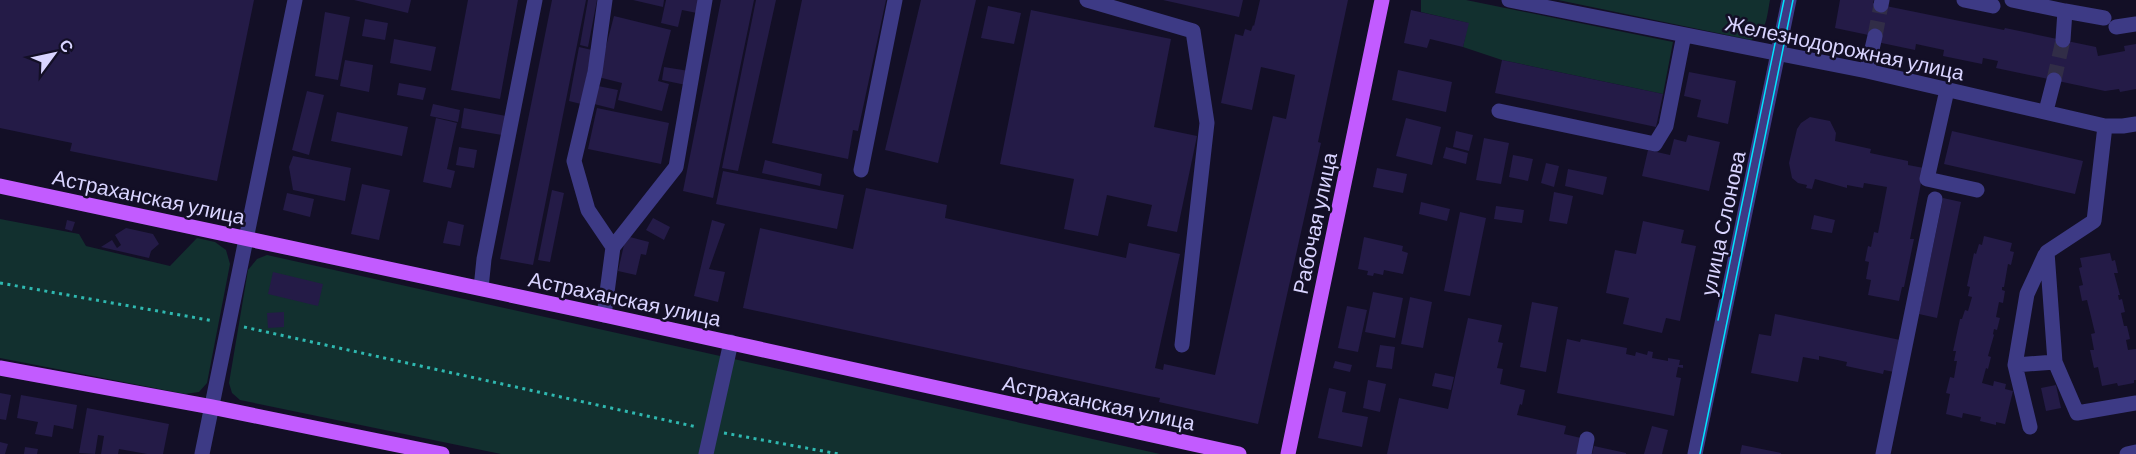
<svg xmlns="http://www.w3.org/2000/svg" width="2136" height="454" viewBox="0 0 2136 454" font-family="Barlow,sans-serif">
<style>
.green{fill:#12302f}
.building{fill:#241b47}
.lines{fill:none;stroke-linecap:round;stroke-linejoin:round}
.minor-tunnel{stroke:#312d47;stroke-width:15;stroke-dasharray:15 8;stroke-linecap:butt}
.path{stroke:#2fb8b0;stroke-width:3;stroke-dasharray:3 4.5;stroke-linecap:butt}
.minor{stroke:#3d3a85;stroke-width:15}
.major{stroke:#c25bff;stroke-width:15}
.tram{stroke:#00e5ff;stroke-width:1.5}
.labels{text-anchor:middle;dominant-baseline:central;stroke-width:5;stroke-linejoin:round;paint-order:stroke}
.street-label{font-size:21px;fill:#d9d4ff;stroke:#130f26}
</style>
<rect width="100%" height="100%" fill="#130f26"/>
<path class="green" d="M1421,0H1466L1673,42L1663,94L1502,60L1463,47L1468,23L1421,12Z
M1558,0H1770C1767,15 1767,33 1751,40Z
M0,219L79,234L86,246L170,266L197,238L215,242L226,250L230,264L207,383L199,392L185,394L0,358Z
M267,255L1160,454H501L240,400L232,393L229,383L248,270L257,259Z"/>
<path class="building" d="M0,0H254L217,181L70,151L72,143L0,128Z
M354,0H411L408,13Z
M468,0H518L500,99L451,90Z
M552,0H586L533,265L500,259Z
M588,0H597L588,47L580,45Z
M633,0H664L663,7Z
M666,0H700L697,13L682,10L678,27L661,23Z
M721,0H754L713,198L683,191Z
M756,0H776L738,171L722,168Z
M802,0H886L858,131L853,130L848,159L772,143Z
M921,0H976L938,163L885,150Z
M1163,0H1243L1239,17Z
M1260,0H1348L1318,142L1321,143L1258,424L1159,402L1160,398L1149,396L743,308L760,228L853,249L866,188L947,205L945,218L1126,258L1129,243L1180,254L1155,368L1163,370L1164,364L1215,375L1273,116L1286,119L1295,75L1261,67L1252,110L1221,103L1235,34L1243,36L1245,29L1251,31L1253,25L1254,26Z
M1840,0H1874L1873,3L1881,5L2004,30L2005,28L2096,47L2098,56L2125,51L2124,46L2136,44V89L2120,92L2119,89L2105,91L1996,68L1998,61L1983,58L1982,64L1943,56L1944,50L1916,44L1915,50L1877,42L1878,37L1835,28Z
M988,6L1021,13L1014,44L981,38Z
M1031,10L1171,39L1154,127L1197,136L1177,232L1147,226L1152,205L1107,195L1098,236L1064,229L1074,179L1000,164Z
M1411,10L1469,23L1463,47L1430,39L1427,48L1404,43Z
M325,12L350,17L338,80L315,76Z
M614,16L671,30L658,81L669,84L662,111L618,100L622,83L598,77Z
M365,19L388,23L385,40L362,36Z
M394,39L436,47L431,71L390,63Z
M579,47L592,50L581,104L569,101Z
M345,60L373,65L369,92L340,86Z
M1502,60L1663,94L1656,127L1495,93Z
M664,67L689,71L686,85L662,80Z
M1398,70L1452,82L1446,112L1392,100Z
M1689,72L1736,81L1728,124L1697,117L1701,100L1684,96Z
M399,83L426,88L423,100L397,95Z
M598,86L618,90L614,109L594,104Z
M307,91L324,95L309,155L292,150Z
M433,104L460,110L458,122L430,116Z
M464,108L506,116L502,135L461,128Z
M597,108L669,123L661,164L588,149Z
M337,112L408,127L402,156L331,141Z
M1810,117L1830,121L1836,133L1835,141L1871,149L1870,153L1908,161V165L1924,168L1910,239H1914L1904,287H1902L1899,301L1868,295L1871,280L1866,279L1869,262L1865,261L1868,246L1871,247L1874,232L1878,233L1887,187L1864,183L1863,188L1847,185V188L1815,179L1812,189L1806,188L1807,185L1798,183L1792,178L1789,163L1797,129L1801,123Z
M436,118L457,123L447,169L455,171L451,188L423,182Z
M1406,118L1441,127L1432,165L1396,156Z
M1456,131L1473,135L1469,151L1453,147Z
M1952,131L2083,161L2075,194L1944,164Z
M1688,135L1720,142L1709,191L1642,176L1648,150L1670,155L1674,139L1686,142Z
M1484,138L1509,143L1501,184L1476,180Z
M459,147L477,150L474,168L456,165Z
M1446,147L1468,153L1466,164L1443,158Z
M1513,155L1533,159L1528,181L1509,177Z
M293,156L351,168L345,201L293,190L289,167Z
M765,160L822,174L820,186L762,173Z
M1546,163L1559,166L1554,187L1541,183Z
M1377,168L1407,174L1403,193L1373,187Z
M1568,169L1607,177L1603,195L1565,186Z
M723,171L844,195L837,229L716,204Z
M362,184L390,190L379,240L351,234Z
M552,190L564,193L550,262L538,260Z
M1554,192L1573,196L1567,224L1549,221Z
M287,193L314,199L310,217L283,210Z
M1943,198L1961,202L1937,318L1919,314Z
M1421,202L1450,209L1447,221L1419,214Z
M1496,206L1524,210L1522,223L1494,219Z
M1460,212L1486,218L1470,296L1444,291Z
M1814,215L1835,220L1832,233L1811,229Z
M653,218L670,227L664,240L646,230Z
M67,220L75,222L72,231L65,229Z
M712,220L725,224L709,269L725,272L718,302L694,296Z
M448,221L464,225L460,246L443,243Z
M1643,221L1684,230L1681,243L1696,246L1680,321L1666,318L1662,333L1623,324L1629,298L1606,293L1615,250L1636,254Z
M126,228L153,234L159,244L151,251L149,258L101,247L112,240L117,248L121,245L115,235Z
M626,236L649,242L646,255L641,254L636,275L618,271Z
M1984,236L2012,243L2010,251L2014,252L2011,265L2008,264L2004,287H2002V290L2005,291L2003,303L1999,302L1996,317L2000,318L1997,330L1994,329L1993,334L1994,335L1988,356L1991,357L1988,369L1986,368L1982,383L1993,386L1994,381L2006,384L2005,389L2013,391L2005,424L1996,422V425L1980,421L1981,417L1963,413L1962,418L1946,414L1950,394L1946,393L1950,377L1954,378L1957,361H1954L1956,351H1953L1960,319H1962L1965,310L1968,311L1972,297L1968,296L1970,287L1967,286L1974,253L1976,254L1979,244L1982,245Z
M1364,237L1403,246L1402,251L1408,253L1403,274L1384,270L1383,275L1374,273L1373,276L1367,275L1368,271L1358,269Z
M2110,253L2112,261L2115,260L2118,273H2114L2120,295H2118L2119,300L2122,299L2125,312L2121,313L2124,326H2127L2130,339L2126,340L2128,350L2136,349V380H2134V383L2118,386L2117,383L2102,386L2098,367L2094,368L2090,350H2094L2091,334L2095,333L2087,300L2082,301L2079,286L2083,285L2079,268L2082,267L2080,258Z
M273,272L323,284L318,306L268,294Z
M1373,292L1403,298L1395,338L1365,332Z
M1410,297L1432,302L1423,348L1401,344Z
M1532,302L1558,307L1546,372L1520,367Z
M1347,306L1367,310L1358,352L1338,348Z
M284,312V327L268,328L267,313Z
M1775,314L1905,341L1899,373L1884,370L1883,374L1846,366L1847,362L1819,356V360L1803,357L1798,382L1751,373L1759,334L1771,336Z
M1468,318L1502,325L1498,342L1503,343L1497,368L1503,369L1500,384L1525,390L1522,405L1520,404L1517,415L1566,426L1564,434L1581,438L1577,454H1387L1399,398L1448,409Z
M1567,339L1580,342L1581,339L1627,348L1626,354L1635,356L1636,352L1647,355L1648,351L1653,352L1652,358L1668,361V358L1680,360L1679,365H1683V368L1678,367L1676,377L1681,378L1674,416L1557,393Z
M1380,345L1395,347L1392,369L1376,367Z
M1335,361L1352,365L1350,372L1333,368Z
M1435,373L1454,377L1451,390L1432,386Z
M1368,380L1386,384L1380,412L1363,408Z
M2056,385L2061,408L2046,411L2041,388Z
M1329,388L1346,392L1342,412L1368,417L1362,447L1318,438Z
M0,393L11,395L6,420L0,419Z
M21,395L77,405L73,429L54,425L52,437L35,434L38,422L17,418Z
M87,408L169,424L163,454H147L119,449L118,454H101L104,436L98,435L95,454L79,453Z
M1652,426L1668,430L1662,454H1644Z
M0,442L8,444L5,454H0Z
M1742,445L1781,453V454H1740Z
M1594,446L1626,453V454H1592Z
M25,447L38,449L37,454H24Z"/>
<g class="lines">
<path class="minor-tunnel" d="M1875,36L1881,5
M2054,80L2063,40"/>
<path class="path" d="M0,283L214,321
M244,327L697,427
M724,433L839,454"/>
<path class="minor" d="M1087,0L1193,31L1207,123L1182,345
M1509,0L1867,71L2105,126H2123L2136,124
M1964,0L1993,6
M2012,0L2065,11L2063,40
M1881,5L1882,0
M2065,11L2104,18
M2116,27L2136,24
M1867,71L1875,36
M1947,90L1927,179L1977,190
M1499,111L1655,144L1666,126L1684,35
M2046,111L2054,80
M2105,126L2094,221L2047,252L2055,362L2077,413L2136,403
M861,170L895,0
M613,247L676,167L705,0
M481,288L484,259L535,0
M604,315L613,247L588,210L574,161L595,72L605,0
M2015,365L2055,362
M2030,427L2015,365L2027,294L2045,255
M202,454L295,0
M706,454L731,342
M1584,454L1587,439
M1695,454L1789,0
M1883,454L1935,199
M2127,454L2136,452"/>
<path class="major" d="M0,186L604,315L1239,454
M0,368L212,407L442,454
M1288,454L1382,0"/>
<path class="tram" d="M1718,320L1784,0
M1700,454L1793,0"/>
</g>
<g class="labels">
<g class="street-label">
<text transform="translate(1845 47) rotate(12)">Железнодорожная улица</text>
<text transform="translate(149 196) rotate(12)">Астраханская улица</text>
<text transform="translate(1314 223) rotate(-78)">Рабочая улица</text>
<text transform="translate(1722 223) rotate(-78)">улица Слонова</text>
<text transform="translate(625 298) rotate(12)">Астраханская улица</text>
<text transform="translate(1099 402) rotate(12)">Астраханская улица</text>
</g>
</g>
<g transform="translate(54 54) rotate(57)" stroke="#130f26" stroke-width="4.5" paint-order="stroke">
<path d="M0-4.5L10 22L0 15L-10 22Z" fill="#d9d4ff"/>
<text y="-9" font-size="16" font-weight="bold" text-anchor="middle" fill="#d9d4ff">С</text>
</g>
</svg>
